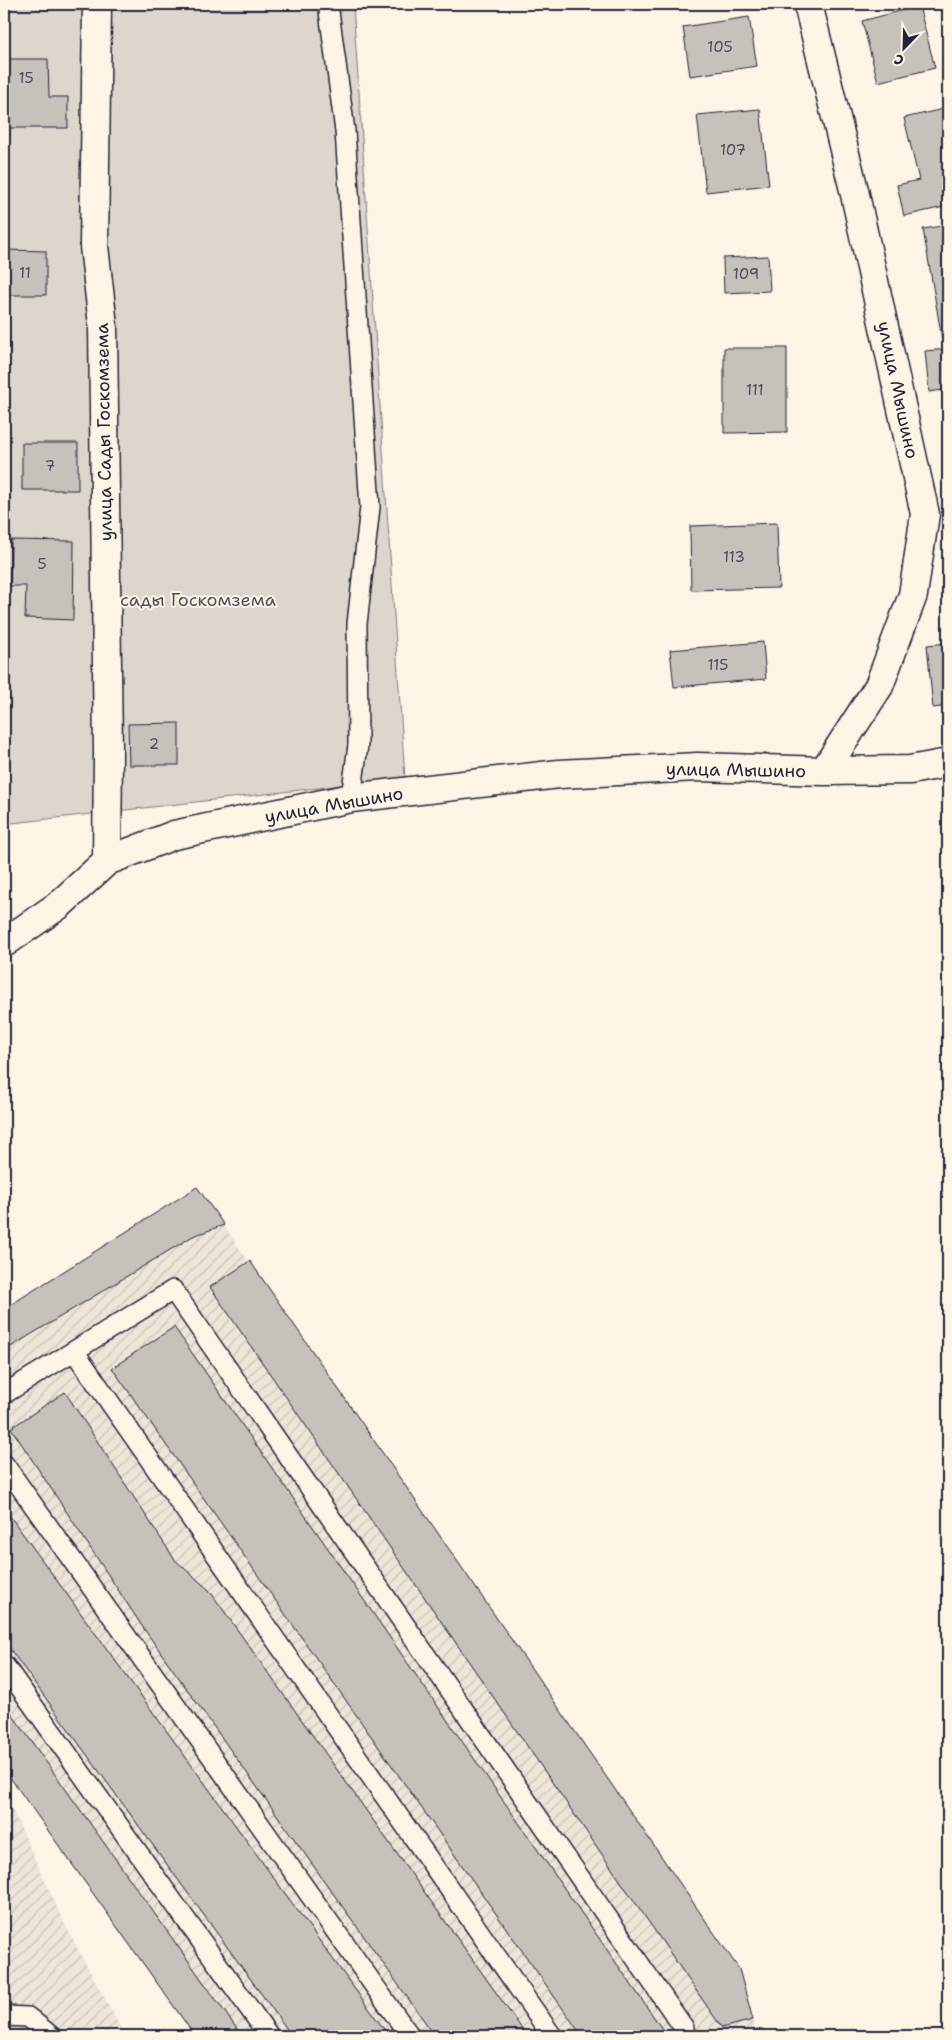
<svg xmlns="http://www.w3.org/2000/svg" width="952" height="2040" viewBox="0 0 952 2040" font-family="'Shantell Sans',sans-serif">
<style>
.industrial{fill:url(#industrial-furrows)}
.garden{fill:#dcd6cc;stroke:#7f7c84}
.building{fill:#c6c1bb;stroke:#22223b}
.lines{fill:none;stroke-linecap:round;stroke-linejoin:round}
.service-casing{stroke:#22223b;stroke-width:22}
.minor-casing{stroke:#22223b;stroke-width:31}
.service{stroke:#fcf5e5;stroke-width:19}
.minor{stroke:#fcf5e5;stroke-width:28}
.labels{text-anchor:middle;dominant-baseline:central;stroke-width:4;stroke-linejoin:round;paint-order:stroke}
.number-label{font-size:15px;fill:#4b4a5b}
.street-label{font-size:18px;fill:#22223b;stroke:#fcf5e5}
.park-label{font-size:18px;fill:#504f5f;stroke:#fcf5e5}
</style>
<defs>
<pattern id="industrial-furrows" width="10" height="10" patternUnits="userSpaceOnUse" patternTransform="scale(1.25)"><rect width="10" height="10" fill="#ece5d8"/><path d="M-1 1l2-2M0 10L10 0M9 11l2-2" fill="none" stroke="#cac4ba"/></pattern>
</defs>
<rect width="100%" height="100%" fill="#fcf5e5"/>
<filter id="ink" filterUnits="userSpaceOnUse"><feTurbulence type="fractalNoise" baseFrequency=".02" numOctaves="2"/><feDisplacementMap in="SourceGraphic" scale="10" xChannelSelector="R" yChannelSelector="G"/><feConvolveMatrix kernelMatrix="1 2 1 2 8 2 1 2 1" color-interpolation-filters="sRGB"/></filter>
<g filter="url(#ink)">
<path class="industrial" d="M197,1187L739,1969L757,2036H195L4,1769V1309Z
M4,1791L65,1925L125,2036H4Z"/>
<path class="garden" d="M4,4H353L405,778L4,824Z"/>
<path class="building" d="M919,6L935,68L878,82L862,21Z
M749,17L757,66L690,76L683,27Z
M4,59H48L49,97H68V128H4Z
M948,108V206L904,216L897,185L919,180L904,118Z
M760,109L769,185L706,192L697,115Z
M948,225V338L942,339L923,229Z
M4,250L46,251V295H4Z
M768,256L770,291L724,293L723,258Z
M724,348H787V432L724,433Z
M948,349V443L943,390L929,392L925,351Z
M22,443H78V490H22Z
M777,523L779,588L691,590L690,526Z
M11,540L74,541L73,620L25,618L26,586H10Z
M763,642L766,679L674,687L670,650Z
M948,643V706L933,708L927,645Z
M179,723V765H129L128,724Z
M197,1187L224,1225L193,1236L4,1351V1309Z
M250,1261L739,1969L753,2020L722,2028L210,1287Z
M174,1327L667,2036H582L112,1368Z
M65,1392L175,1560L209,1590L527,2036H435L144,1629L11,1428Z
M4,1508L389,2036H292L4,1641Z
M4,1703L242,2036H195L4,1769Z"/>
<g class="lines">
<defs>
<path id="service" d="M328,4L345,131L370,507L357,624L358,745L351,798
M74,1351L552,2036
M4,1394L173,1290L684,2028L685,2036
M4,1464L410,2036
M4,1665L269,2036
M4,2016L28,2017L51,2036"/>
<path id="minor" d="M97,4L94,246L103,325L108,752L107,861
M824,771L910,770L948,763
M4,943L59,905L107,861L174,835L351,798L559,774L698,767L824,771L879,686L913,595L925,514L854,190L808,4"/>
</defs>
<use href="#service" class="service-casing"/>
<use href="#minor" class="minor-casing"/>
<use href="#service" class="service"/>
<use href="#minor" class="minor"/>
</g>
</g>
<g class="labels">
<g class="number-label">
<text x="720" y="47">105</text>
<text x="26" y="78">15</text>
<text x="733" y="150">107</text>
<text x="25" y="273">11</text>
<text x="746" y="274">109</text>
<text x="755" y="390">111</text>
<text x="50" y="466">7</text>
<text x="734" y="557">113</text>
<text x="42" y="564">5</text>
<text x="718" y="665">115</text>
<text x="154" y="744">2</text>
</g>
<g class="street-label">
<text transform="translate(898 390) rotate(78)">улица Мышино</text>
<text transform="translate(104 432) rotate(-91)">улица Сады Госкомзема</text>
<text transform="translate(736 770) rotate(1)">улица Мышино</text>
<text transform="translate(334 805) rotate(-10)">улица Мышино</text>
</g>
<g class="park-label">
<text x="198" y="600">сады Госкомзема</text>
</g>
</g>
<rect width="952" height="2040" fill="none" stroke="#fcf5e5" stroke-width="20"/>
<rect x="10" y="10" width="932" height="2020" fill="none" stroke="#22223b" stroke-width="2" filter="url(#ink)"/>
<g transform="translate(904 48) rotate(203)" stroke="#fcf5e5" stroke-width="4" paint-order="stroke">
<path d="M0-4L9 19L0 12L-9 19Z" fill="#22223b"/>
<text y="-8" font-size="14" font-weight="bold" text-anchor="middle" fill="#22223b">С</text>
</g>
</svg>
